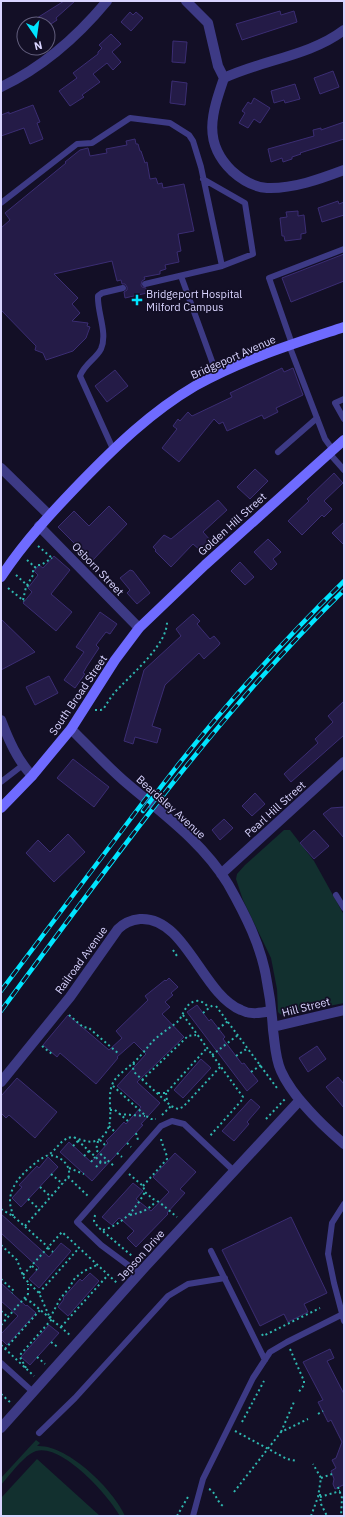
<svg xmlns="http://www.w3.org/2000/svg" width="345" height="1517" viewBox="0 0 345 1517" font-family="'IBM Plex Sans',sans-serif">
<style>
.green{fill:#12302f}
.building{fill:#241b47;stroke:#3b2d73}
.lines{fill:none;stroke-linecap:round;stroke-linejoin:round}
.path{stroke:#2fb8b0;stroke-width:2;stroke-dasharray:2 3;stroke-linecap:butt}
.service{stroke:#3d3a85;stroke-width:6}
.minor{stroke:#3d3a85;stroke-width:10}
.secondary{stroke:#6f6bff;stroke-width:10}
.rail-casing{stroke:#00e5ff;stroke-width:4.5}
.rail{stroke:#130f26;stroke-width:3;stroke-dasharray:9;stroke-linecap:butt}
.poi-dot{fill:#00e5ff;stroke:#130f26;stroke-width:1.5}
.labels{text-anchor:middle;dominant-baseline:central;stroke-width:3.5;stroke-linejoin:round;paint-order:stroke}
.poi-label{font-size:11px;fill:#d9d4ff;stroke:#130f26;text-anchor:start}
.street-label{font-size:11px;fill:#d9d4ff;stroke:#130f26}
</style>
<rect width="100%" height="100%" fill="#130f26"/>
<path class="green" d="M284,830H290L314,861L344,915V1003L284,1015L280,1014L278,1012L277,989L271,958L243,900L236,879L237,874L245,865Z
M36,1440L40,1443L37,1446C67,1444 114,1490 125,1516H120C109,1496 62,1443 36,1451C24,1455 10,1475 1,1485V1478Z
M37,1459L100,1516H1V1498Z"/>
<path class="building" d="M64,1H75L56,18L57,20L51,24H41L37,18Z
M280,11L281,15L294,11L297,22L242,40L236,24Z
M130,12L133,15L136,12L143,18L131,31L121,22Z
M111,34L121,44L112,52L121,62L113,70L107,63L93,74L100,82L82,95L84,97L70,106L59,91L77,78L73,73L98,54V52L102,48L99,45Z
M173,41L187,42L185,63L172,62Z
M333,71L339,87L320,94L314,78Z
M172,81L187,83L185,105L170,103Z
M295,84L300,99L285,103L284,100L274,103L271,91Z
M254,98L270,108L260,123L254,119L248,128L239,123L245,113L242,111L248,102L251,104Z
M33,105L40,122L37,123L43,139L30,144L24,128L1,136V115L9,112V114Z
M344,122V139L300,153L301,154L292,157V159L283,162L282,158L271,162L268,149L314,136L313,130L321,128V130Z
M135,139L136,144H138L140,151H141L145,163L147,162L150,179L156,178L158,184L162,183L163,188L184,184L194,231L178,234L181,251L177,252L179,262L165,265L166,269L160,271V274L144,277L145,279L142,281L141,285L142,287L146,288L147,293L125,298L124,292L127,290V287L125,284H122L121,280L117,281L112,261L54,274L78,298L72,304L80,313L72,321L88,323L87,326L90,327L86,338L73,351L46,360L43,353L35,350L36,346L1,310V228L10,220L5,213L66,163L65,162L80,150L88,148L90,156L107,153L106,149L127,145L126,141Z
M338,201L339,204L344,202V215L322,222L318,208Z
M298,211V216L304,215L306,233L301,234V239L285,241L284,236H282L280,218L287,217L286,212Z
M344,254V281L291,302L282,278Z
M282,368L284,372L293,368L303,395L276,408L278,412L264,419L262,415L227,431L223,422L219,424L214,419L179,462L162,448L177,429L173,426L178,419L180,421L188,412L192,416L232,397L230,393Z
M115,370L128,386L107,402L95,386Z
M255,469L268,481L250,499L237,487Z
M334,473L343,483L324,501L332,509L324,517L322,515L302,535L288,521L309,501L307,499Z
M218,500L227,510L203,532L211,541L200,550L193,544L171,567L155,551L156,550L153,547L164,535L171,539Z
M109,506L127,524L92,561L58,527L74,511L89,526Z
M344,522V545L332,533Z
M268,539L281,552L273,559L277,564L271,570L254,552Z
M54,556L70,570L51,594L72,612L56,631L23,603L32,592L28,588L38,575L34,571L39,565L43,568Z
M240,562L254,577L245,585L231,571Z
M130,570L133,571L150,593L137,604L127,593L130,590L120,578Z
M100,612L117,624L110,634L106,632L96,645L99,648L87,666L83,673L85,674L75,688L64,680L84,652L76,647Z
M193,614L200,621L197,624L210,639L214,636L220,643L219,645L204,659L199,653L165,685L152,726L161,729L157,743L135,737L133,744L124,741L144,670L181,636L176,629Z
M1,619L35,652L1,670Z
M49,676L58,693L35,705L26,687Z
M344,701V735L291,782L284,774L318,743L315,739L333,722L328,716Z
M73,759L109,787L94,807L57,778Z
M255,793L265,804L252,816L242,806Z
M344,807V838L323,814L331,808Z
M224,819L233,828L220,840L212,830Z
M314,830L329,846L314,859L300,843Z
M68,834L85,852L54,882L26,853L38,840L50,852Z
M169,978L178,987L171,993L173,995L165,1002L170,1007L162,1014L184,1037L137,1082L160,1103L141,1124L143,1125L92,1181L60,1152L69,1142L91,1162L108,1143L106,1141L115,1132L124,1122L126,1124L141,1107L117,1086L146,1054L134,1042L117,1057L118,1058L96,1084L60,1053L57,1057L43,1045L68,1015L109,1050L122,1038L116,1031L148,1000L145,996L165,980L166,981Z
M197,1005L209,1021L211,1019L225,1037L223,1039L242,1064L244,1063L258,1081L247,1091L187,1012Z
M317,1046L326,1059L308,1072L299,1058Z
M201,1059L211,1068L183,1098L174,1090Z
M338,1077L344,1084V1108L326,1087Z
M17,1078L57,1112L35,1138L9,1115L6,1118L1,1113V1096Z
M251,1099L260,1107L247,1122L249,1124L234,1141L222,1131Z
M175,1153L196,1172L180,1189L185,1193L167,1213L168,1214L136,1247L127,1238L134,1231L121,1219L119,1218L112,1225L102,1217L133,1183L143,1191L136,1199L151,1211L169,1192L153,1177Z
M48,1157L58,1167L21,1207L12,1198L22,1187L19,1185L37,1166L39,1168Z
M1,1214L49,1257L61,1243L71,1251L39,1288L29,1279L39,1268L1,1233Z
M291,1217L327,1293L304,1304L308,1312L288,1322L284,1314L260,1326L222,1250Z
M90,1273L99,1281L68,1316L58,1307L64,1299L63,1298L80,1279L82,1281Z
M1,1283L26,1306L27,1305L36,1313L7,1345L1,1339V1334L18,1316L1,1301Z
M49,1325L59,1333L30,1365L21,1357Z
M330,1349L334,1358L327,1361L344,1394V1486L343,1485L335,1489L333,1484L334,1479L331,1471L336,1468L332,1460L336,1458L342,1442L331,1420L328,1422L318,1402L323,1400L303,1362Z"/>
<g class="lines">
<path class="path" d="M38,546L52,558
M27,560L36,568
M16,575L29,587
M8,588L24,601
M23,600L26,587L33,575V569L37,565H41L52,558
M95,710H101L104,708C109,700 114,692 121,686C135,671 168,643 167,621
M173,950L177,956
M216,1006L277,1088
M203,1013L214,1004
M69,1015L83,1027L89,1028L119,1054
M183,1015L243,1097L242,1100L209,1137
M218,1029L228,1021
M42,1046L53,1055
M212,1055L238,1035
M236,1056L248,1048
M134,1063L133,1068L134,1072L171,1106L178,1109L183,1107L221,1066
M251,1072L261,1065
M142,1080L188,1036L196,1035
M113,1086L146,1116L151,1119H156
M158,1093H166L207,1048
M166,1093L167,1101
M110,1110H115L128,1121
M119,1114L145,1116
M162,1115L171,1106
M266,1119L286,1098
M109,1126L115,1132
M136,1133L138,1140
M74,1137L101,1162L109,1163
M100,1140L106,1146
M98,1141L96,1150L115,1167
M127,1143L131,1147
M73,1146L78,1141
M117,1153L122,1157
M84,1156L89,1151
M91,1162L95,1157
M96,1167L101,1162
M69,1168L84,1174
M51,1174L63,1184
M129,1174L143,1186L145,1192L153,1199L159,1202L177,1217
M68,1177L88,1196
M143,1186L167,1159C167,1153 162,1145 161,1139
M40,1187L51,1197
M28,1199L40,1210
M1,1209L13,1216L48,1247
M95,1215L94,1221L98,1227L132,1256
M130,1215C140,1213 149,1210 156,1201
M13,1216C12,1211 10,1206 10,1201C10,1184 26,1170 38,1161C42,1158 47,1156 51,1153C59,1146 62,1138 73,1137C84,1141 95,1146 104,1135C116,1121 106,1102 112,1085C116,1075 126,1070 133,1063C140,1057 146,1049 152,1042C159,1035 168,1029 176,1023C184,1017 184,1003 196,1001C201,1000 206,1004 209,1008
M25,1226L69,1176C71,1164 59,1155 48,1155
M103,1230C123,1224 135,1210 145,1192
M1,1245L17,1260L24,1278L39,1293L50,1318
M48,1248L53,1252
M32,1266L37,1270
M23,1275L62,1232L117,1283
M1,1279L14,1291L12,1293
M39,1293L79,1248
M25,1299L31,1302L71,1336
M1,1311L8,1317
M50,1318L60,1299L69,1288L75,1278L84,1271L97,1265
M1,1325L28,1294V1284
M61,1327L108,1275
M262,1334L263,1336L320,1308
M51,1342L59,1348
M1,1345L34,1376
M5,1349L40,1310
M290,1349L304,1381V1385L298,1393
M37,1357L45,1364
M26,1368L20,1357V1355L52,1319
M1,1394L11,1403
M318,1414L323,1411
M242,1422L264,1381
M235,1431L287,1459L297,1461
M281,1432L294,1402
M321,1478L332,1474
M338,1487L342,1498L341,1516
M209,1489C216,1492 216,1501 223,1506
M234,1492L281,1432L308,1419
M320,1494L321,1504L327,1516
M320,1497L340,1491
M177,1516L189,1495
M215,1516V1515
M311,1516L318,1497L321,1478L313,1464"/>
<path class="service" d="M1,203L77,144L92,143L130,118L170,123L189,135L193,141L201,167L222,266
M181,276L217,375
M145,284L222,266L253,254L245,203L203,179
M292,344L269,278L344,249
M289,345L325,439L333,450
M344,399L335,403L344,419
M113,449L80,376C85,363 96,359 101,349C108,333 97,312 98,296L102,293L123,288
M278,452L317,418
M329,453L344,470
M1,782L23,765
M336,895L344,908
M344,1204L332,1223L328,1254L334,1283L344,1321
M211,1251L265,1360
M140,1274L101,1245L77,1222L161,1126L172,1121L184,1124L234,1171
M1,1363L33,1392
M39,1433L75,1398L168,1296L188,1284L225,1278
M193,1516L203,1479L253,1378L270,1352L287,1342L341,1315"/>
<path class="minor" d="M186,1L208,23L218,66L224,78
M224,78C212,113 202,142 232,171C242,180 253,187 267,188C293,189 320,179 344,170
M224,78C262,60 310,56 344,30
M1,87C43,67 78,36 107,1
M1,468L49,515
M39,526L139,628
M1,720C9,741 17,759 32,776
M71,729C88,746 105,764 123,780C160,812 202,841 228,884C245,914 262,947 267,982C270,997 272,1014 273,1030C275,1043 275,1058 281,1071C292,1096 323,1126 344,1144
M221,874L344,762
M273,1027L344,1010
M1,1082L70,997L118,929C124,923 131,920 140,919C185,916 202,994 241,1010C250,1015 261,1013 271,1011
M1,1428L145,1267L300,1100"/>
<path class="secondary" d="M1,577C24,542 52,512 81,482C116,446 151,412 195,386C241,360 293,344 344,327
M1,808L32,776L71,729L115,660L139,628L205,565L344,440"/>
<defs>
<path id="rail" d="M143,811C203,729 272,652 344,581
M1,991L150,793
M1,1011C109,865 215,717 344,590"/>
</defs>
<use href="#rail" class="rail-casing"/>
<use href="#rail" class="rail"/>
</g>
<path class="poi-dot" d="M135 294h4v4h4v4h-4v4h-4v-4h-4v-4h4z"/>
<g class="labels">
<g class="poi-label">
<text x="146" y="294">Bridgeport Hospital<tspan x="146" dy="13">Milford Campus</tspan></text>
</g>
<g class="street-label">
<text transform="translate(233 357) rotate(-24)">Bridgeport Avenue</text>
<text transform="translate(232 524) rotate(-42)">Golden Hill Street</text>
<text transform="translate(98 569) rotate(46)">Osborn Street</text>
<text transform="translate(78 695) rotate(-56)">South Broad Street</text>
<text transform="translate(171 807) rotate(42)">Beardsley Avenue</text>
<text transform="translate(275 809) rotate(-42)">Pearl Hill Street</text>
<text transform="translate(81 960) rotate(-54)">Railroad Avenue</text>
<text transform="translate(306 1007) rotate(-14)">Hill Street</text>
<text transform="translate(141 1255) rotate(-48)">Jepson Drive</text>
</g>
</g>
<rect width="345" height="1517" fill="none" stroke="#d9d4ff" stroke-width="4"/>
<g transform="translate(36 36) rotate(167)"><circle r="19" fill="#130f26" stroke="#625e7d"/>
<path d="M0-3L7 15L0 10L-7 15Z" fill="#00e5ff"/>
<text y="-6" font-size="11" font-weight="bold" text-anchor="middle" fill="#d9d4ff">N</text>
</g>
</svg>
